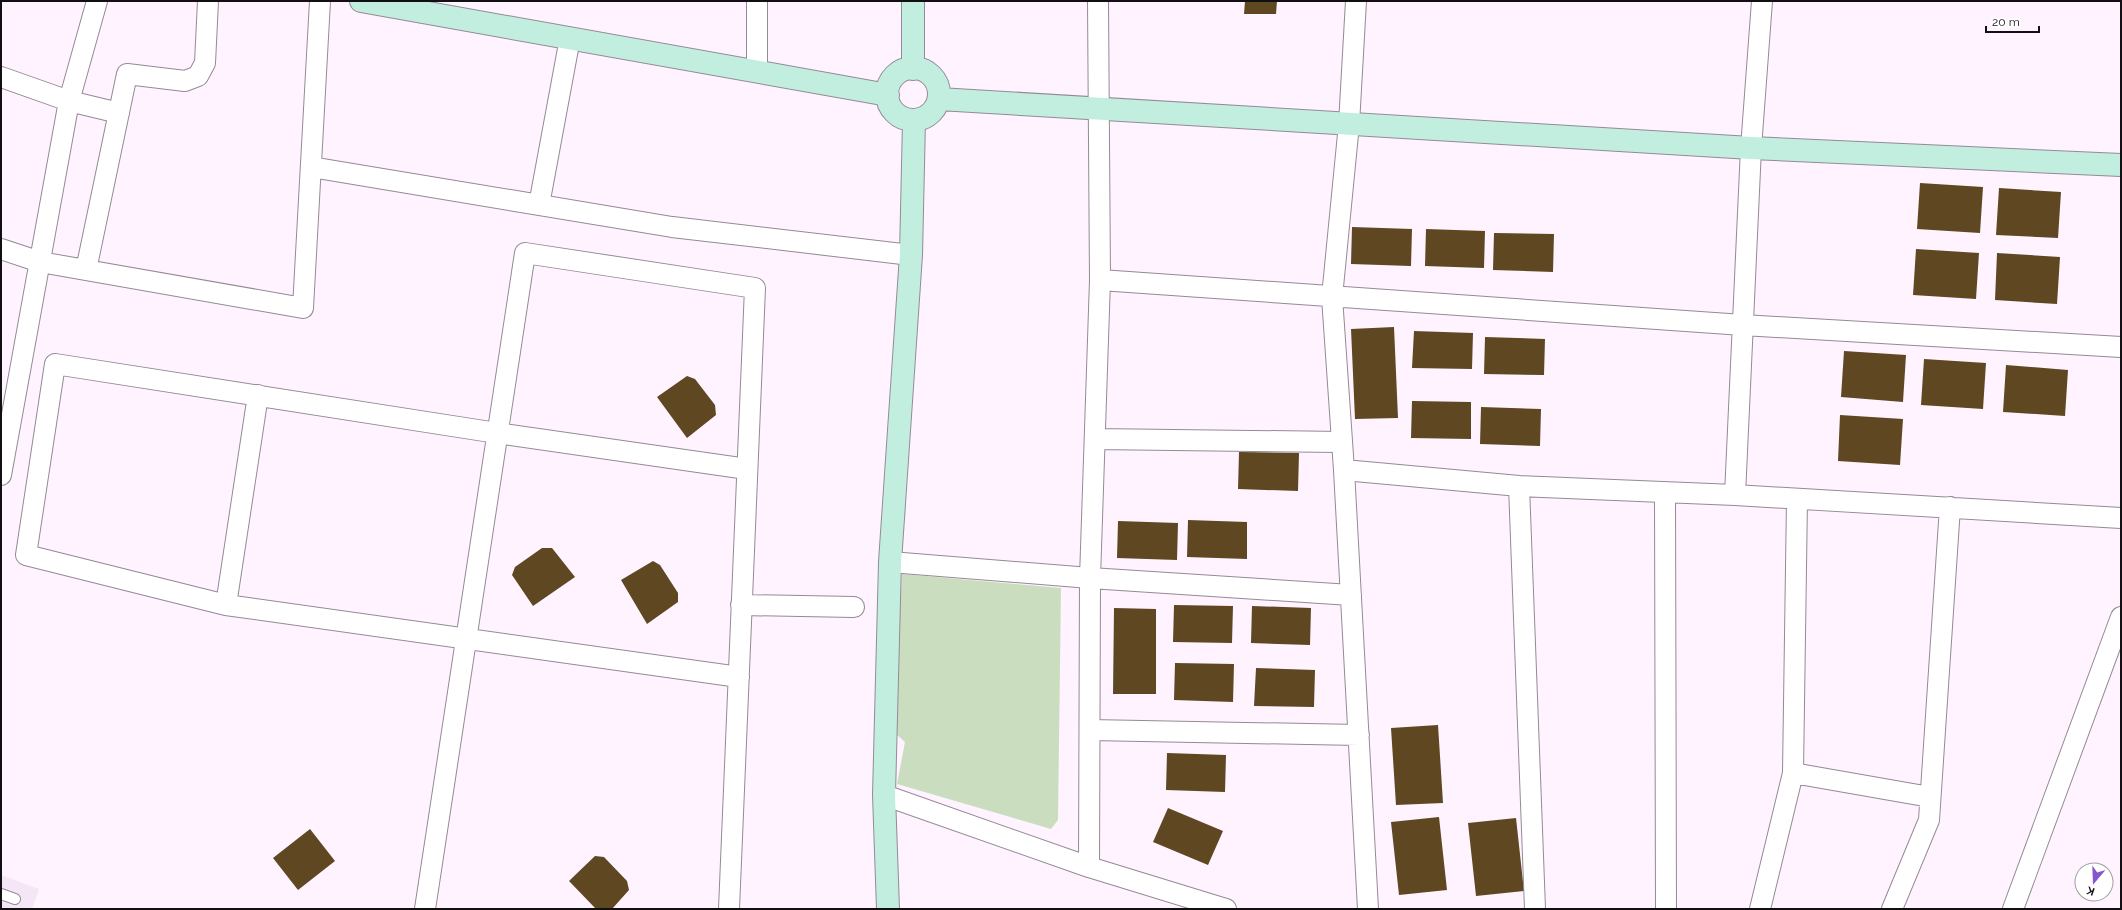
<svg xmlns="http://www.w3.org/2000/svg" width="2122" height="910" viewBox="0 0 2122 910" font-family="Raleway,sans-serif">
<style>
.built{fill:#f5e6f7}
.green{fill:#cadebf}
.building{fill:#5e4721}
.lines{fill:none;stroke-linecap:round;stroke-linejoin:round}
.lane-casing{stroke:#948a95;stroke-width:12}
.street-casing{stroke:#948a95;stroke-width:22}
.secondary-casing{stroke:#948a95;stroke-width:24}
.lane{stroke:#fff;stroke-width:10}
.street{stroke:#fff;stroke-width:20}
.secondary{stroke:#c2eedf;stroke-width:22}
</style>
<rect width="100%" height="100%" fill="#fef3ff"/>
<path class="built" d="M1,875L39,889L32,909H1Z"/>
<path class="green" d="M902,574L1061,588L1058,820L1051,829L897,784L905,742L894,732Z"/>
<path class="building" d="M1245,1H1277L1276,14H1244Z
M1920,183L1983,187L1980,233L1917,229Z
M1999,188L2061,192L2058,238L1996,235Z
M1352,227L1412,229L1411,266L1351,264Z
M1426,229L1485,231L1484,268L1425,266Z
M1494,233L1554,234L1553,272L1493,270Z
M1916,249L1979,253L1976,299L1913,295Z
M1997,253L2060,257L2057,304L1995,300Z
M1394,327L1398,418L1355,419L1351,329Z
M1414,331L1473,333L1472,369L1412,368Z
M1485,337L1545,339L1544,375L1484,374Z
M1844,351L1906,355L1903,402L1841,397Z
M1924,359L1986,363L1983,409L1921,405Z
M2006,365L2068,370L2065,416L2003,412Z
M687,376L695,379L715,405L716,415L687,438L657,397Z
M1412,401L1471,402V439L1411,438Z
M1481,407L1541,409L1540,446L1480,444Z
M1840,415L1903,419L1900,465L1838,461Z
M1239,452L1299,453L1298,491L1238,489Z
M1188,520L1247,522V559L1187,557Z
M1118,521L1178,523L1177,560L1117,558Z
M542,548H552L575,577L533,606L512,575L515,567Z
M653,561L660,565L678,593V602L647,624L621,580Z
M1174,605L1233,606L1232,643L1173,642Z
M1252,606L1311,608L1310,645L1251,643Z
M1114,608L1156,609V694H1113Z
M1175,663L1234,664L1233,702L1174,700Z
M1256,668L1315,670L1314,707L1254,706Z
M1438,725L1443,803L1396,805L1391,728Z
M1167,753L1226,755L1225,792L1166,790Z
M1168,808L1223,831L1208,865L1153,842Z
M1439,817L1447,890L1399,895L1391,822Z
M1516,818L1524,891L1476,896L1468,823Z
M310,829L335,861L298,890L273,858Z
M595,856L604,857L627,881L629,890L612,909H596L569,881Z"/>
<g class="lines">
<defs>
<path id="lane" d="M1,894L15,899"/>
<path id="street" d="M757,1V72
M1356,1L1349,124L1332,297L1344,470L1368,909
M1,77L69,101L119,113
M311,167L672,227L911,255
M539,205L570,38
M1,249L40,262L303,308L320,1
M86,270L127,74L185,81L198,76L205,63L208,1
M1100,280L1743,325L2121,347
M1095,439L1342,442
M1344,470L1519,486L1735,495L2121,518
M1,475L69,101L97,1
M1519,486L1535,909
M1665,492L1666,909
M1735,495L1751,148L1762,1
M890,562L1090,578L1351,595
M226,605L258,395
M741,605L854,607
M739,677L226,605L26,555L55,364L497,433L747,469
M1090,730L1359,735
M1793,773L1930,797
M884,795L1089,867L1226,909
M1089,867L1090,578L1100,280L1098,1
M425,909L525,253L755,288L729,909
M1760,909L1793,773L1797,499
M1892,909L1929,820L1950,507
M2013,909L2121,617"/>
<path id="secondary" d="M361,1L888,95
M913,1V69
M887 94a26 26 0 1 1 52 0a26 26 0 1 1-52 0Z
M939,99L1751,148L2121,165
M888,909L884,795L890,562L911,255L914,120"/>
</defs>
<use href="#lane" class="lane-casing"/>
<use href="#street" class="street-casing"/>
<use href="#secondary" class="secondary-casing"/>
<use href="#lane" class="lane"/>
<use href="#street" class="street"/>
<use href="#secondary" class="secondary"/>
</g>
<rect width="2122" height="910" fill="none" stroke="#120f13" stroke-width="4"/>
<g transform="translate(2094 882) rotate(199)"><circle r="19" fill="#ffffff" stroke="#a09fa1"/>
<path d="M0-3L7 15L0 10L-7 15Z" fill="#8555ce"/>
<text y="-6" font-size="11" font-weight="bold" text-anchor="middle" fill="#120f13">K</text>
</g>
<path d="M1986 26v6h53v-6" fill="none" stroke="#120f13" stroke-width="2"/>
<text x="1992" y="26" font-size="12" fill="#120f13" stroke="#ffffff" stroke-width="3" paint-order="stroke">20 m</text>
</svg>
